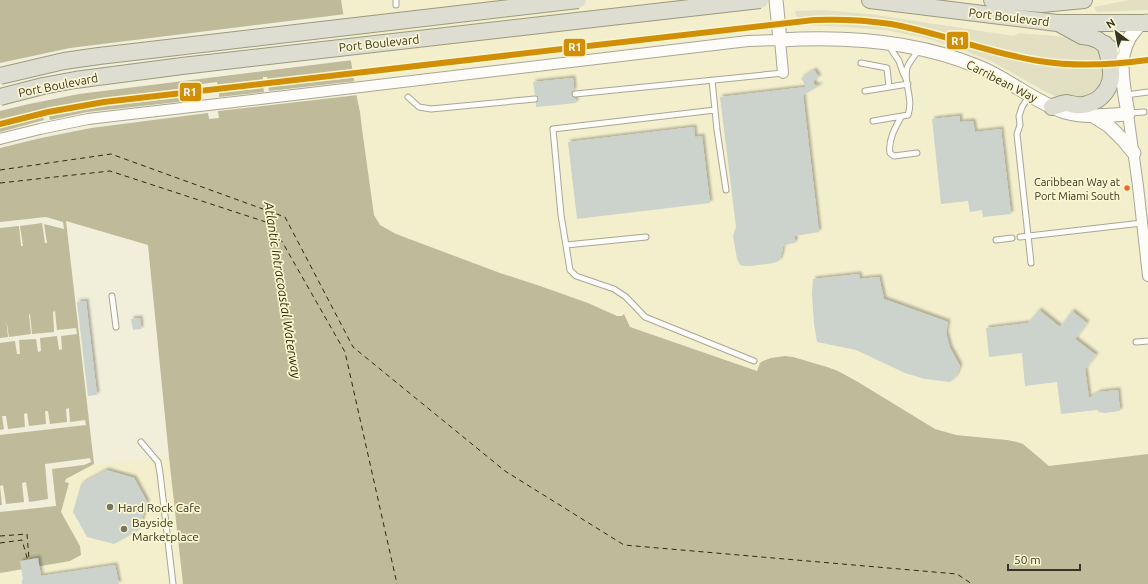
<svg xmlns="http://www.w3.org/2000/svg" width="1148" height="584" viewBox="0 0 1148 584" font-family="Ubuntu,sans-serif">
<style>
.built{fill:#f3efcd}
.green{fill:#e2dfc3}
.water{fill:#beba9a}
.pier{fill:#f1eeda;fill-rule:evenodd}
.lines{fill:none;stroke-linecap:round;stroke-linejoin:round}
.ferry{stroke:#2f2b0a;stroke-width:1;stroke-dasharray:5 4;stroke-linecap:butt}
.building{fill:#ccd3cd;filter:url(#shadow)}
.service-casing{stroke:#a9a697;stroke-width:7}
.minor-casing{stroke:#a9a697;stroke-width:12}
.tertiary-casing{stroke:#a9a697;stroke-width:15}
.primary-casing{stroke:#9d997e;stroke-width:18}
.service{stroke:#fdfcf9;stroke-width:5}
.minor{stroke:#fdfcf9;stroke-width:10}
.tertiary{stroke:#fdfcf9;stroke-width:13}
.primary{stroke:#deddd1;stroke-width:16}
.minor-bridge-casing{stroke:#a9a697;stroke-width:12;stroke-linecap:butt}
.primary-bridge-casing{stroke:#9d997e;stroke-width:18;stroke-linecap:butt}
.minor-bridge{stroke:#fdfcf9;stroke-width:10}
.primary-bridge{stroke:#deddd1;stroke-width:16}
.rail-1-casing{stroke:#fbf6d0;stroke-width:9}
.rail-1{stroke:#d08f07;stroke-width:6}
.bus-dot{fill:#f26522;stroke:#fbf6d0;stroke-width:1.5}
.poi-dot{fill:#777564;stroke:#fbf6d0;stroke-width:1.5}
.labels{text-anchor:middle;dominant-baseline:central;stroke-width:3.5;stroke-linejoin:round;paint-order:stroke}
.bus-label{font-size:11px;fill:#363425;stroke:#fbf6d0;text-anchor:end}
.street-label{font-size:12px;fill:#363425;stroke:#fbf6d0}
.poi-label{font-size:12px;fill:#363425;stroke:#fbf6d0;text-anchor:start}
.water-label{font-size:13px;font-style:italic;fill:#2f2b0a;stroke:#fbf6d0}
.line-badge{stroke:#fbf6d0;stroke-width:1.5}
.badge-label{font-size:11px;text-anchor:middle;font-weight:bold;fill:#fff}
</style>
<defs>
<filter id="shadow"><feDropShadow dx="2.5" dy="-2.5" stdDeviation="1" flood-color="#0004"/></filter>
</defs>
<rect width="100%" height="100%" fill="#f1eeda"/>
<path class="built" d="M341,0H1148V454L1049,466L1023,444L1007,440L956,435L935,429L858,382L838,371L827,367L793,357L785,356L771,358L763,361L760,363L757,371L630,327L622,316H617L588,303L540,286L500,273L401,236L386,229L377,222L374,215L362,129L360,112L357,98Z
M169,457L183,584H0V573L70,561L80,546L61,512L69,483L65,482L66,479L94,464Z"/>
<path class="green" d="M1129,0H1148V10L1097,12L1094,7Z
M824,10L876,15L1014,36L1019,33C1042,36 1068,34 1090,45C1093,47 1097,49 1100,52L1108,83L1088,101L1060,98L1046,92L991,61L960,49L925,38L886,30L844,27L805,25L798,21L796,15L795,11Z"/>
<path class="water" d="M0,0H341L357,98L360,112L362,129L374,215L380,225L396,234L500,273L540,286L588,303L617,316H622L624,314L630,327L757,371L760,363L763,361L771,358L785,356L793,357L827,367L838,371L858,382L935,429L956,435L1007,440L1017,442L1023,444L1049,466L1148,454V584H183L169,457L148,245L66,221L94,464L66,479L65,482L69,483L61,512L80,546L81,555L70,561L0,573Z"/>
<path class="pier" d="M346,14L353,60L79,94L29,104L0,111V63L70,48Z
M354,70L355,76L268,85L269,91L356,81L358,95L218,111L219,118L209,119L208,113L91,128L41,138L0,148V132L44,120L43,117L0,128V121L37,112L104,100L195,90L194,85L217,82L218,87L263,81V77H267L268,81ZM263,86L264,92L219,97V91ZM196,94V100L87,112L50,120L49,116L105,106Z
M46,217L63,222L64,229L44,224L47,243H45L42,223L20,226L23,246H21L19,226L0,228V222Z
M55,311L57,330L76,328L77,334L61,336L62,349L59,350L57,336L40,338L41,351L38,352L36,339L19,340L20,354H17L15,341L0,343V338L8,337L6,318L9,337L31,334L29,315L30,314L32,334L54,332L53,312Z
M69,408L70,422L85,420L86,425L0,435V430L4,429L2,416H6L8,429L25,427L24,414L27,413L29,426L46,424L45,411H48L50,424L67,422L66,409Z
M90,458L91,462L84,465L52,469L56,506L0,512V505H2L0,486L3,485L6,504L24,502L22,483L26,482L29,502L48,499L45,464Z"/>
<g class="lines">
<path class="ferry" d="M0,170L111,154L285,217L353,347L505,471L624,545L957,574L972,584
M0,183L110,171L272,224L345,352L397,584
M0,536L27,534L29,559
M0,543L22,540L28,561"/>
</g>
<path class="building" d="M814,70L819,77L813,81L815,85H821L803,95L819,232L795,236V243L788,244L783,247L780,260L774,263L750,266H744L740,265L737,259L733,236L736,227L720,97L806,87L801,78Z
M573,78L574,90L572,92L571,95L573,97L575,98L576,103L536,107V103L538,101L539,98L537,96L535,95L533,82Z
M960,116V122L973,121L975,132L1001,129L1011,214L983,217L982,210L970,212L968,201L941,204L932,119Z
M694,127L695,137L702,136L710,203L577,219L568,142Z
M859,274L860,279L879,277L884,299L948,322L946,333L950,348L960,366L956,376L950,382L925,379L905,373L856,350L817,342L814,324L812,294L813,279Z
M86,301L97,395L88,396L77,302Z
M1039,310L1060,327L1072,311L1087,323L1075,339L1096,355L1085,369L1089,398L1099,392L1118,390L1120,411L1104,413L1099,412L1097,410L1061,414L1057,382L1025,386L1022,353L989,357L986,328L1028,323Z
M140,318L141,329L133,330L131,319Z
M106,470L134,478L147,502L139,530L114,544L87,537L73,512L81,484Z
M38,558L41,576L115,565L119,584H22V580H23L20,561Z"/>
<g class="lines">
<defs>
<path id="service" d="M396,0V5
M889,46L899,61L903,73L906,79
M861,63L887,68L889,87
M712,80L717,130L726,190
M865,91L908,84
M575,94L783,73
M1126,95L1148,92
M1029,96L1022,107L1019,116L1020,125L1017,134L1031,263
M408,97L419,107L431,109L535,99
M715,110L553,129L561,215L570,270L576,276L614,289L626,297L645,317L754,361
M1129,113L1144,112
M901,117C895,128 888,140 890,153L894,156L917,153
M873,121L908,115C914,99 903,82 907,68C909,62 915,55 919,50
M1020,237L1142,223
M996,240L1012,238
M566,245L646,237
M112,296L116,327
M1136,342L1148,341
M141,442L158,462L160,473L173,584"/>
<path id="minor" d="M748,41L780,40L783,73
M1128,114L1138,186L1148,276
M0,139L40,129L88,119L260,99"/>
<path id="tertiary" d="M776,0L780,40C846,36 917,41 979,67C1009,79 1034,102 1065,112C1086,118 1107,115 1128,114C1124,86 1114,54 1135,30C1138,26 1141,23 1146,21
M1093,116L1109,126L1123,140L1134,153"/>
<path id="primary" d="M870,0L1057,23H1148
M992,0L1042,4L1084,0
M1060,24L1082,36L1090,37L1098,40L1112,50
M1052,107C1057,106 1062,103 1067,103C1072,104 1077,106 1082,105C1087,105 1093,102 1097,100C1118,85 1111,64 1105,44"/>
</defs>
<use href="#service" class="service-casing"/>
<use href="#minor" class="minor-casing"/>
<use href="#tertiary" class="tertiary-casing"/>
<use href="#primary" class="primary-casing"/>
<use href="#service" class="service"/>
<use href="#minor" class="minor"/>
<use href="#tertiary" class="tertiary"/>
<use href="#primary" class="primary"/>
<defs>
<path id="minor-bridge" d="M260,99L748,41"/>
<path id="primary-bridge" d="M0,76L64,61L99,56L578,0
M0,97L43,86L75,80L182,66L760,0"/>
</defs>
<use href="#minor-bridge" class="minor-bridge-casing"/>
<use href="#primary-bridge" class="primary-bridge-casing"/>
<use href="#minor-bridge" class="minor-bridge"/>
<use href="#primary-bridge" class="primary-bridge"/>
<defs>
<path id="rail-1" d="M0,124L48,112L104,102L814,20C840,19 865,20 891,24C941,33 988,53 1039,61C1075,67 1112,65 1148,60"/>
</defs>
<use href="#rail-1" class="rail-1-casing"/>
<use href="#rail-1" class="rail-1"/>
</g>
<circle class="bus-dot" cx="1127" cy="188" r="3.5"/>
<g class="poi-dot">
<circle cx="110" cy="507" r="4"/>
<circle cx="124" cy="529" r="4"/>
</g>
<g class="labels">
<g class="bus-label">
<text x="1120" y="182">Caribbean Way at<tspan x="1120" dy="14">Port Miami South</tspan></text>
</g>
<g class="street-label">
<text transform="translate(1009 17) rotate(7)">Port Boulevard</text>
<text transform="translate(379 43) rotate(-6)">Port Boulevard</text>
<text transform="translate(1002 81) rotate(27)">Carribean Way</text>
<text transform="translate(58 85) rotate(-11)">Port Boulevard</text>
</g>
<g class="poi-label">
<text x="118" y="507">Hard Rock Cafe</text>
<text x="132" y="522">Bayside<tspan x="132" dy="14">Marketplace</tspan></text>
</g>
<g class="water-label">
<text transform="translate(283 290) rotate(81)">Atlantic Intracoastal Waterway</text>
</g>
</g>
<g class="line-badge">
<rect x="946" y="31" width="23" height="19" rx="4" fill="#d08f07"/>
<rect x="563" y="38" width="23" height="19" rx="4" fill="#d08f07"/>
<rect x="179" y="82" width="23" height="20" rx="4" fill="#d08f07"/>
</g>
<g class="badge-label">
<text x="958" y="45">R1</text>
<text x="575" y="51">R1</text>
<text x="190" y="96">R1</text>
</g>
<g transform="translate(1116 32) rotate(328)" stroke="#fbf6d0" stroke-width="3" paint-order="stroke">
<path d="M0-3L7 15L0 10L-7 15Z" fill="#363425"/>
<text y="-6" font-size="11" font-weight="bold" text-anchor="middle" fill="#363425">N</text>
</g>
<path d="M1008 564v6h72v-6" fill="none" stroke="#363425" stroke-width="2"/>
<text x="1014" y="564" font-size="12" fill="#363425" stroke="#fbf6d0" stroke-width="3" paint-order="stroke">50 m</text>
</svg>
